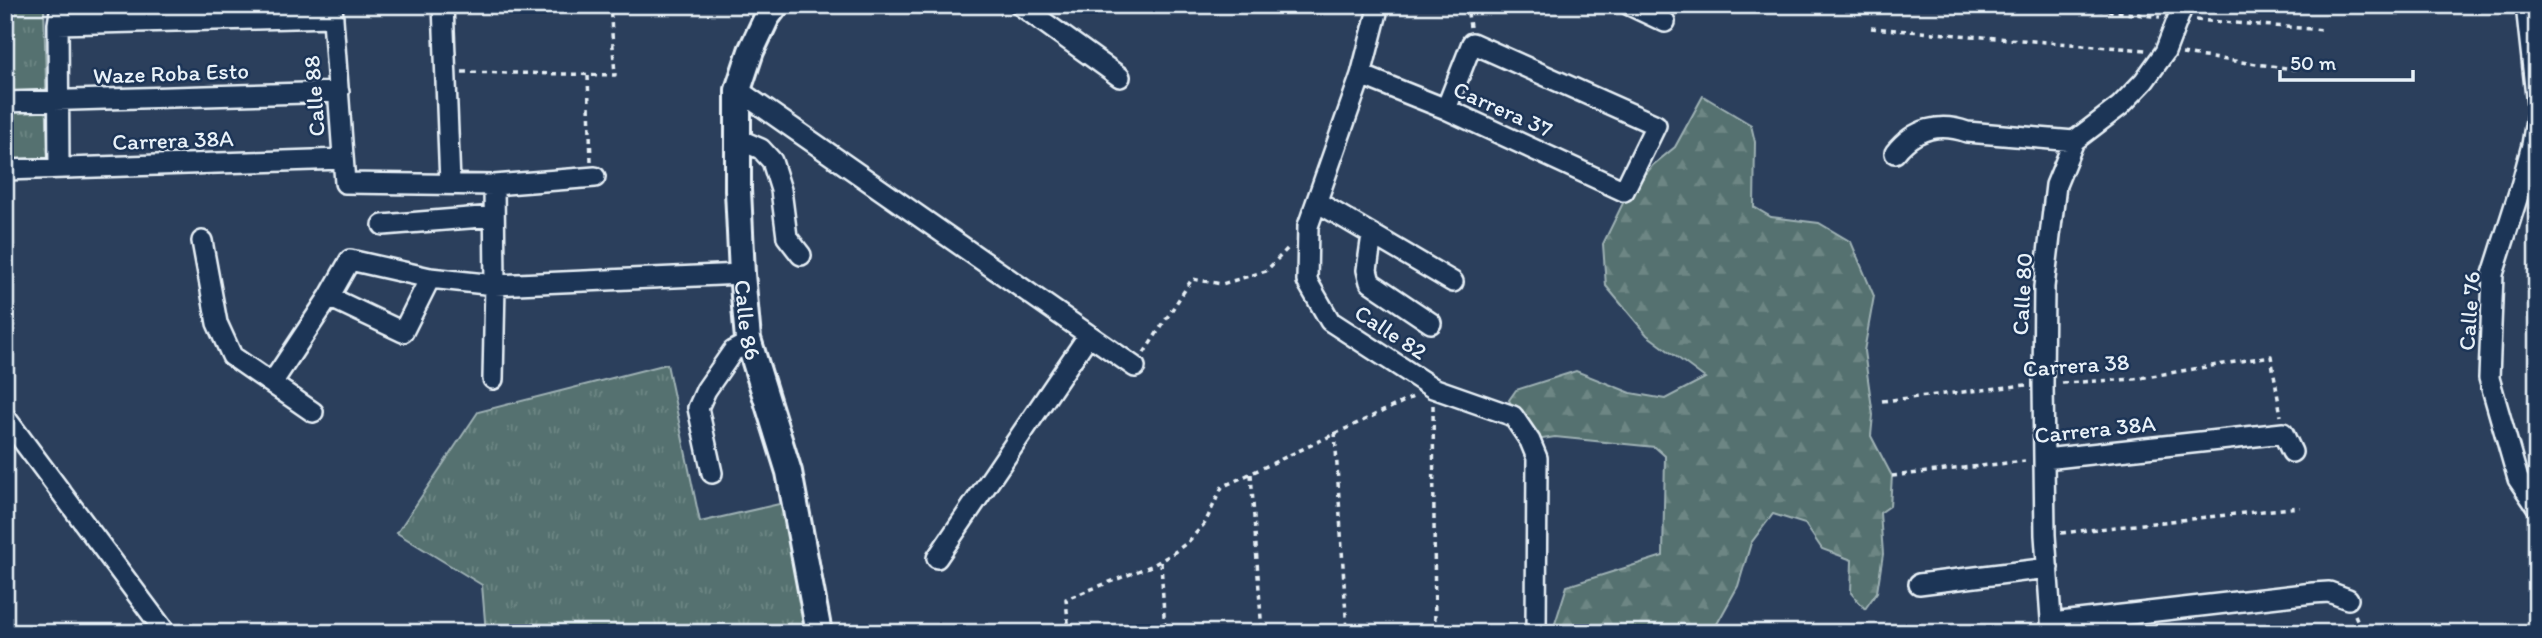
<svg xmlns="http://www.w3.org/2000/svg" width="2542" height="638" viewBox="0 0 2542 638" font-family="Itim,sans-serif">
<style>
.grass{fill:url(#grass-tufts);stroke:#9eb1b4;stroke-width:2}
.forest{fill:url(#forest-firs);stroke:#9eb1b4;stroke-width:2}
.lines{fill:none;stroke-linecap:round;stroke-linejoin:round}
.minor-casing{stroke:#e8f1f8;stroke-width:24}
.major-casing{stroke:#e8f1f8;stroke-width:30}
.path{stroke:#e8f1f8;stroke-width:3.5;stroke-dasharray:5 5;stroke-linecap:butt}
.minor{stroke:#1d3557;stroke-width:19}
.major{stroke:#1d3557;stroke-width:24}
.labels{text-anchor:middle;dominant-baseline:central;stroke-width:5;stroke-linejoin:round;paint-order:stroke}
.street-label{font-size:23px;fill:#e8f1f8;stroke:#1d3557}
</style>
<defs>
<pattern id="grass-tufts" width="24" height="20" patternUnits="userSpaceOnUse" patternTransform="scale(1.75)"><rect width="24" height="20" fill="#55716f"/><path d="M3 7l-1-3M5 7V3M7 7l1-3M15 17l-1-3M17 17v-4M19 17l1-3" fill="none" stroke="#6d8684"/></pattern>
<pattern id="forest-firs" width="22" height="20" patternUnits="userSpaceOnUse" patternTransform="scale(1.75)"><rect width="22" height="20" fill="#55716f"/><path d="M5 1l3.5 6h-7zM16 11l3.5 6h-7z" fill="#6d8684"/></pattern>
</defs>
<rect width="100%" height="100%" fill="#2b3f5c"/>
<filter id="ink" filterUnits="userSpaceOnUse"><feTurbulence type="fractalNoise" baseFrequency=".0143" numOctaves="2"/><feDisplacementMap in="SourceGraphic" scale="14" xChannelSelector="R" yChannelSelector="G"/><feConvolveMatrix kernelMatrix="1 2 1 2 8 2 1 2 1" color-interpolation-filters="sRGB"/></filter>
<g filter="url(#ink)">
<path class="grass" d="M5,5H44L48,161H5Z
M667,364L700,522L788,502L812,633H486L482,585L397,533L478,412Z"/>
<path class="forest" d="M1703,96L1751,125L1755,142L1754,207L1771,217L1819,223L1851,242L1874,296L1864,351L1873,415L1871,436L1892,476L1890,506L1880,513L1883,554L1877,592L1865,609L1851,593L1852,560L1822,549L1805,524L1773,514L1751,543L1738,586L1712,633H1552L1567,586L1663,556L1665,456L1655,447L1555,437L1530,441L1509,400L1516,390L1576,371L1631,393L1665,399L1705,378L1647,335L1606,286L1603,244L1623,203L1653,165L1675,147Z"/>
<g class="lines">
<defs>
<path id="minor" d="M332,5L345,183L494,185L595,177
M443,5L450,183
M1020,5L1120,77
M1379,5L1361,75L1308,226L1307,281L1330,321L1433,388L1513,416L1530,441L1537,458L1536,633
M1629,5L1665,22
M2526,5L2537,105
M58,24L333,17
M1361,75L1446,109L1624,191L1656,125L1472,43L1446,109
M738,90L1135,367
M5,102L339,92
M2537,114L2532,145L2521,186L2493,274L2489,378L2518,479L2537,507
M738,139L761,149L772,161L781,190L787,237L801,255
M1895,153C1914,129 1939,122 1967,132L2074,141
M59,168L58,24L61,5
M5,170L343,159
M1317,202L1453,282
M383,225L494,216
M1372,235L1367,270L1370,282L1431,323
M202,241L217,323L232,356L313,412
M329,297L403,332L430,278
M493,379L495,285L494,185
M272,383L329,297L350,260L430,278L495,285L742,274
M5,417L166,633
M2045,459L2283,433L2292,452
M712,473L698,408L706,390L733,351L750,342
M937,558L1088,336
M1919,584L2048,568
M2052,623L2313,593L2329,592L2348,599
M2052,633L2045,535L2043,384L2044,287L2056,185L2074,141L2120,106L2144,81L2165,52L2183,5"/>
<g id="major">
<path id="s1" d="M776,5L767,17L751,51L738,90V190L742,274L748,339L789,472L819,633"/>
</g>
</defs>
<use href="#minor" class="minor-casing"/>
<use href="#major" class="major-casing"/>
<path class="path" d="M1463,5L1467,7L1470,27
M2058,5L2160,17
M2196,20L2325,30
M1871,28L2146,50
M2182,54L2301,70
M462,72L615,75L610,5
M588,76L591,161
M1144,353L1192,279L1222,284L1266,271L1289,247
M2062,383L2134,379L2271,356L2281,416
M1882,401L2026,385
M1433,405L1435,633
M1335,432L1347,633
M1251,474L1262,633
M1892,476L2025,461
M2061,533L2300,507
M1161,562L1165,633
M2355,615L2363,633
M1069,633L1066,599L1151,566L1172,554L1188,542L1205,523L1222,487L1413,397"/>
<use href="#minor" class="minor"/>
<use href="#major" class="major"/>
</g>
</g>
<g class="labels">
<g class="street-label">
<text transform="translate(171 73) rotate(-2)">Waze Roba Esto</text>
<text transform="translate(314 96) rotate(-94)">Calle 88</text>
<text transform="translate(1503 109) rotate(24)">Carrera 37</text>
<text transform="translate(173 140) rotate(-2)">Carrera 38A</text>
<text transform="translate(2022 294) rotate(-87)">Calle 80</text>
<text transform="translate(2469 311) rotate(-86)">Calle 76</text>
<text stroke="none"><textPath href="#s1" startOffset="324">Calle 86</textPath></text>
<text transform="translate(1391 332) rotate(33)">Calle 82</text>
<text transform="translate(2076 365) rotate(-4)">Carrera 38</text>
<text transform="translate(2095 429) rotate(-6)">Carrera 38A</text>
</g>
</g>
<rect width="2542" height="638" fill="none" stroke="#1d3557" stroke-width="28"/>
<rect x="14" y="14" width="2514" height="610" fill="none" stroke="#e8f1f8" stroke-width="2.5" filter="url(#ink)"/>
<path d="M2280 70v10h133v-10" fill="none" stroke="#e8f1f8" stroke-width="3.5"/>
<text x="2290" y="70" font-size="21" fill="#e8f1f8" stroke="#1d3557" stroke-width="5" paint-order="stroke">50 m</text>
</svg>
